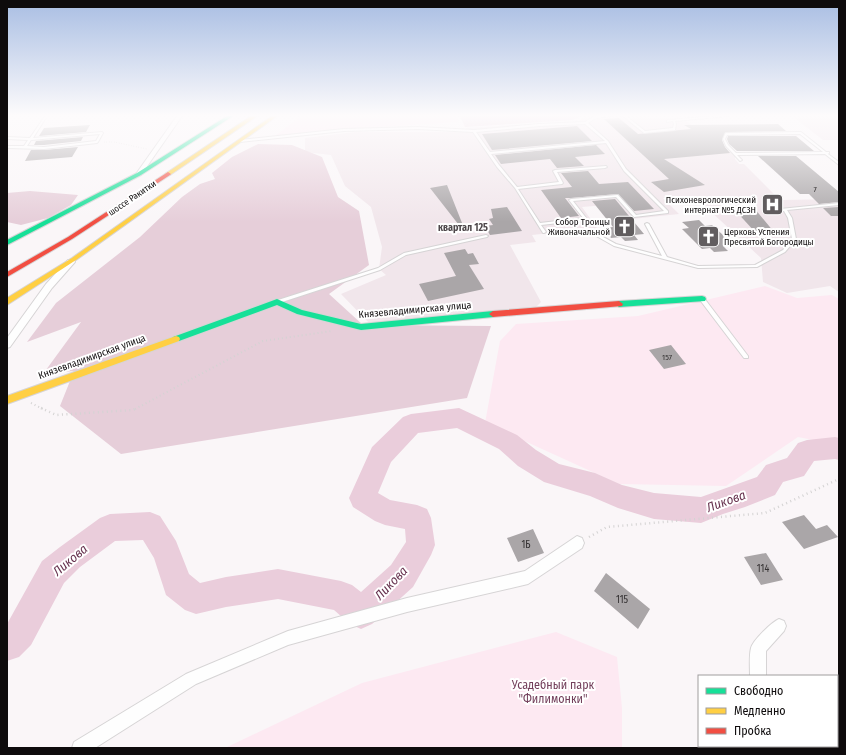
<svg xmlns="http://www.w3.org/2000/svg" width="846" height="755" viewBox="0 0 846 755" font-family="'Fira Sans Condensed',sans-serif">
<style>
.built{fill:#f1e6eb}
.green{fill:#fde9f2}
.forest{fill:#e6ced9}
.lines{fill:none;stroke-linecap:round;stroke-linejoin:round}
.river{fill:#eacddb;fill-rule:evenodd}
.building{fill:#aaa6a8}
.lane-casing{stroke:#d6d4d5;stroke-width:2}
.street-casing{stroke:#d6d4d5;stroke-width:2}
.fast-casing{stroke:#d6d4d5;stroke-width:2}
.slow-casing{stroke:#d6d4d5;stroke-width:2}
.jam-casing{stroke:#d6d4d5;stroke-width:2}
.path-far2{stroke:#d4d3d3;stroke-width:1;stroke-dasharray:0.5 2;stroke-linecap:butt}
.path-far1{stroke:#d4d3d3;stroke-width:2;stroke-dasharray:1 3;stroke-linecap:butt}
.path{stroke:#d4d3d3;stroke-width:2.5;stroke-dasharray:1 3.5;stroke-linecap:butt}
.lane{fill:#fefefe;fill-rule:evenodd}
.street{fill:#fefefe;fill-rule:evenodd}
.fast{fill:#16e098;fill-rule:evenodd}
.slow{fill:#ffcf43;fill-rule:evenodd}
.jam{fill:#f24e42;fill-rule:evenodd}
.labels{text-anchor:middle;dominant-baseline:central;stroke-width:4;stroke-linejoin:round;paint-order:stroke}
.number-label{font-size:8px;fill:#353233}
.far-street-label{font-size:9px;fill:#0e0b0c;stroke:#fff}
.far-poi-label{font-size:9px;fill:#0e0b0c;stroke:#fff;text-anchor:end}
.far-quarter-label{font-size:10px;font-weight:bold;fill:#4e484b;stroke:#fff}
.street-label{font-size:10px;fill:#0e0b0c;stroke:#fff}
.near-number-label{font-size:10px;fill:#353233}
.near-park-label{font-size:12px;fill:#723e5a;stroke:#fff}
.near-water-label{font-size:13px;font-style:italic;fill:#683450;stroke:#fff}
</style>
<rect width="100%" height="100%" fill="#faf6f8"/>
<path class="built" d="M587,116H645L651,119L680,117L735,155V159L739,164H744L777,197L783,200L839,199V292L830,286L787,293L763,282L761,258L694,196L663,198L679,214L632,219L618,204L582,207L597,228L532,235L536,242L510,245L541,302L534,309L370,324L341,294L386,275L379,269L382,247L371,207L345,186L331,155L305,152V138L355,132H468L466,128L579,121Z
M792,116H839V140H823Z"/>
<path class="green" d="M301,116H458V122L345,129L275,136Z
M765,286L797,298L832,295L839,299V445L798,437L726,486L619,484L485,423L500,341L516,324L638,316Z
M556,632L617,657L622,708V748H225L362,683Z"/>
<path class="forest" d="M460,116H582L572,120L465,127Z
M258,144L292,145L322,157L338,197L359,211L369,265L329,294L363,325L491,326L467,398L121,454L60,406L74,371L43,374L81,322L27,342L56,303L140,237L182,197L200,184L215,179L212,173L232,157Z
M30,191L78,195L71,205L48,218L21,225L7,222V193Z"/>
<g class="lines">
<path class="river" d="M459,408L517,435L536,450L559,464L595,473L622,485L654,493L701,497L757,477L766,465L787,458L798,443L807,440L835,437L839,438V460L835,459L814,461L804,476L783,482L775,495L745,507L723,514L701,523L654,519L618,508L590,496L544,482L518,466L499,449L457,428L418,433L391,462L378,493L390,500L417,505L427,509L431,518L435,545L431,555L413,587L372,624L361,629L350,624L334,610L278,599L226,607L196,614L185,610L166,595L154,558L143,540L115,541L80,567L64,583L31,645L19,657L7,661V624L42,561L60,547L100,518L110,514L150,512L160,516L176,541L189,574L200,583L226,577L278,569L341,581L352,585L361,592L391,565L406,542L405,529L385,525L375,521L353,507L349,498L372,447L403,417L411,414Z"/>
</g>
<path class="building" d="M619,118L638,134L691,129L684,125L778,124L786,131H790L726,132L722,140L725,147L730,153L664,159L705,185L664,192L651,182L669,179L604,119Z
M90,125L86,132L39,136L44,128Z
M577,126L592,141L492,150L482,134Z
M728,136H796L814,151H737L729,144L727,139Z
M83,137L81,141L44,145H34L36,141Z
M596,145L605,154L575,157L584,166L557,168L550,159L501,164L495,155Z
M78,147L72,157L25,161L31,150H44Z
M758,156H796L839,192V202L819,204L809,194H800Z
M588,171L599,184L628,182L654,209L634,211L618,194L571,198H565L579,216L561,218L541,190L572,187L561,173Z
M447,185L464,228L462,229L430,188Z
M615,199L644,234L634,235L638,240L625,241L621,237L611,238L604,228L613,227L592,201Z
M507,207L522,231L490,235L485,226L493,225L489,219L493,218L491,209Z
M839,207V216H831L823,208Z
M734,209H755L774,232H755Z
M699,220L705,226L712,225L735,246L724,247L728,251L714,252L710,248L702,249L682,229L689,228L682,222Z
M465,249L468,254L473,253L479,264L469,265L484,289L428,301L419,284L456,276L444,253Z
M671,345L686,364L664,369L649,350Z
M804,515L816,529L827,525L838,537L804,549L782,522Z
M533,529L544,553L518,562L507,538Z
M766,553L783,580L761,585L744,557Z
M606,573L650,609L638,629L594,591Z"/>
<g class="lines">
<defs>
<path id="lane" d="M45,116H47L33,138L102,132L103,133L98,142L97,143L44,149L7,148V146H24L28,140L7,139V137L30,138ZM100,134L96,141L44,147L27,146L31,140Z
M595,116H610L596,118L588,123L608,141L626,169L668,211V213L634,217L616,197L573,201L587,219L586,220L541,225L546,232L544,233H543L515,188L497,167L473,132L418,129L344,131L240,142L239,141L240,140L344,129L418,127L474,130L539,124L585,122ZM585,124L605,141L490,152L476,132L539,126ZM606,143L624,171L664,211L636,215L618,195H617L571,199L569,200L583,218L540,223L518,189L562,184L563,183L557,172L605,168L607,167L606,166L555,170L553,171L559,182L517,187L499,165L491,154Z
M623,116H626L645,131L673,128L674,124L673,121L667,122V121L668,120L715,116H728L675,121L676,124L675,130L644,133Z
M801,132L826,152H829V153L828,154L839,162V165L825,154L737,155L742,160L740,161L726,146L723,139L725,134L726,133ZM800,134L823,152L736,153L728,145L725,139L727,135Z
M839,203V205L787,210L792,218L796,239L785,252L757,267L698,268L614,246L591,233L592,232H594L616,244L662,256L645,224L647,223L649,224L667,257L698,266L755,265L783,250L792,239L788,218L784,211H780V209Z
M486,235L488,236L487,237L406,255L380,270L279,303H275V301L378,268L404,253Z
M700,298H704L748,356V358H744L700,300Z"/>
<path id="street" d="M177,116H182L141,175H137L136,174Z
M68,260H74L75,262L52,288L10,347L7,348V338L46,284Z
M577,536L582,538L584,543L582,548L528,584L407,612L288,645L196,684L95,748H72L74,742L186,674L288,631L407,598L525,571Z
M779,619L784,621L786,626L784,631L766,651V676H750C750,667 749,656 751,648C753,640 772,622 779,619Z
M743,746H760V748H743Z"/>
<path id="fast" d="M227,116H233L141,175L7,245V240L137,173Z
M702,296L705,297L706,299L705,301L619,307L615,304L619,301Z
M277,299L302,310L361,324L493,311L497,314L493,317L361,330L297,314L277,305L179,341H173L172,339L173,337Z"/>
<path id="slow" d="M251,116H257L170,175L165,174Z
M272,116H277L76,260L7,305V298L72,258Z
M176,336L179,337L180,339L179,341L7,404V396Z"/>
<path id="jam" d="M168,172L171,174L170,175L72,239L7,277V272L68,237Z
M619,301L623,304L622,306L493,317L489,314L493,311Z"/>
</defs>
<use href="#lane" class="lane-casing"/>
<use href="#street" class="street-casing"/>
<use href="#fast" class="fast-casing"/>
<use href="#slow" class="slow-casing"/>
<use href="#jam" class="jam-casing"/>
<path class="path-far2" d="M470,124L476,116
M104,142H114L147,149"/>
<path class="path-far1" d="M31,403L43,409
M135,409L263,341L332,331"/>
<path class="path" d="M41,408L56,415L133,410L137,408
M589,537L607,527L765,513L839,479"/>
<use href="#lane" class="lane"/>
<use href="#street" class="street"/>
<use href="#fast" class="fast"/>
<use href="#slow" class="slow"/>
<use href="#jam" class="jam"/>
</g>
<linearGradient id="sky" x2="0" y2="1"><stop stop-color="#a9bee3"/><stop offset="0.52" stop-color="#fdfbfc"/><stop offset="1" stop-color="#fdfbfc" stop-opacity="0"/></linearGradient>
<rect width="846" height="222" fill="url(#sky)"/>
<defs>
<symbol id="hospital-square" viewBox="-11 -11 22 22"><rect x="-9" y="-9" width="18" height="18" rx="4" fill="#615d5f" stroke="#fff"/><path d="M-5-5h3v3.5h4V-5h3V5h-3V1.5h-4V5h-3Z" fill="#fff"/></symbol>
<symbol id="church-square" viewBox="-11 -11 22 22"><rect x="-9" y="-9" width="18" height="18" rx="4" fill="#615d5f" stroke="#fff"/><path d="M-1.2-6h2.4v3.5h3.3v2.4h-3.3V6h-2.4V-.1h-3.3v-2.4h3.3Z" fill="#fff"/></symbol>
</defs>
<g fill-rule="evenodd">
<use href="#hospital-square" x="760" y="192" width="25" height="25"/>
<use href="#church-square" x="612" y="214" width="25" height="25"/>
<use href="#church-square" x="696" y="224" width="25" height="25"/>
</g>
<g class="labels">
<g class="number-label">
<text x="815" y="189">7</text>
<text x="667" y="357">157</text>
</g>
<g class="far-street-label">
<text transform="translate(132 198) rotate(-34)">шоссе Ракитки</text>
</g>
<g class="far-poi-label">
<text x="756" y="200">Психоневрологический<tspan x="756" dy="10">интернат №5 ДСЗН</tspan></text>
<text x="610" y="222">Собор Троицы<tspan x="610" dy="10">Живоначальной</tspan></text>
<text x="724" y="232" text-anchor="start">Церковь Успения<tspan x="724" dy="10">Пресвятой Богородицы</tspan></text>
</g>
<g class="far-quarter-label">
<text x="463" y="228">квартал 125</text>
</g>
<g class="street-label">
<text transform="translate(415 310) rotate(-5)">Князевладимирская улица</text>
<text transform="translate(92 357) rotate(-20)">Князевладимирская улица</text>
</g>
<g class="near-number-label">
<text x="526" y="545">1Б</text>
<text x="763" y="569">114</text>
<text x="622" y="600">115</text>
</g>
<g class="near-park-label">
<text x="553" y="685">Усадебный парк<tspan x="553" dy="14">"Филимонки"</tspan></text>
</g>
<g class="near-water-label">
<text transform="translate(726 501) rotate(-20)">Ликова</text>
<text transform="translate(70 560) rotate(-40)">Ликова</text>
<text transform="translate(391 583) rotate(-46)">Ликова</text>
</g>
</g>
<rect width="846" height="755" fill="none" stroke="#0e0b0c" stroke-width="16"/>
<rect x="698" y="675" width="140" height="72" fill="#ffffff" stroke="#9f9d9e"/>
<rect x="706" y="688" width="20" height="6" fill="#16e098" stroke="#9f9d9e"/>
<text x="734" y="695" font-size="12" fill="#0e0b0c">Свободно</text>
<rect x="706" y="708" width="20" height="6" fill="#ffcf43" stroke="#9f9d9e"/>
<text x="734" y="715" font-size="12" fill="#0e0b0c">Медленно</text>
<rect x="706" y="728" width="20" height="6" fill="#f24e42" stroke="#9f9d9e"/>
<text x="734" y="735" font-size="12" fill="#0e0b0c">Пробка</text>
</svg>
